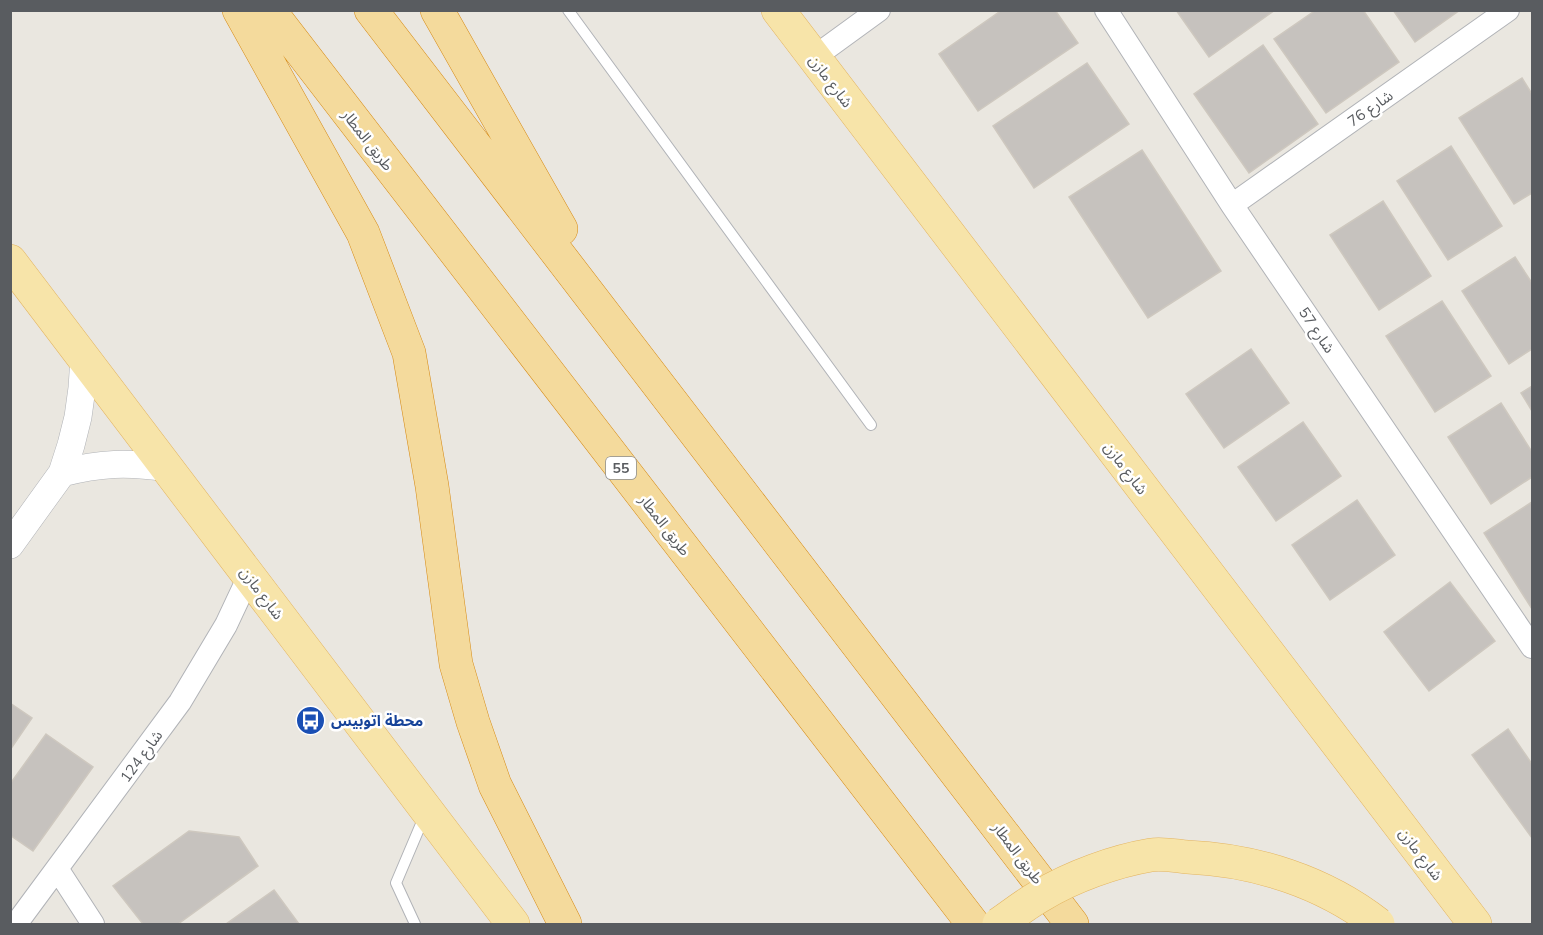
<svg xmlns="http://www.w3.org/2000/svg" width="1543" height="935" viewBox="0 0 1543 935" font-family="Mulish,'Noto Sans Arabic',sans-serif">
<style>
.building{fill:#c6c2be;stroke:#cec8bf;stroke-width:1.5}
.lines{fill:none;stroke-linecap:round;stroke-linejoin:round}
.service-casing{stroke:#b1b3b7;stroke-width:12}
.minor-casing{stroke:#b1b3b7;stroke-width:24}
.tertiary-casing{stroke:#b1b3b7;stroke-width:28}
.primary-casing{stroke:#e3b460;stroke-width:34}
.trunk-casing{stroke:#d68a14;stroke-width:34}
.service{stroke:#fff;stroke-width:10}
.minor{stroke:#fff;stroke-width:22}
.tertiary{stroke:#fff;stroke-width:27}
.primary{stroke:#f7e4a9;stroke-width:33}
.trunk{stroke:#f4da9c;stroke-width:33}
.primary-bridge-casing{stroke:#e3b460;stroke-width:34;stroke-linecap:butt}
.primary-bridge{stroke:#f7e4a9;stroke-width:33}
.labels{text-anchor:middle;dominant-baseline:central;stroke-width:5;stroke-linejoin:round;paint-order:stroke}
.shield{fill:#fff;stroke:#8b8d90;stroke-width:1.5}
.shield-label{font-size:14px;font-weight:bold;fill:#595c60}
.street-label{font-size:15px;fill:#595c60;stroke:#fff}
.transit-label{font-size:15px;font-weight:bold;fill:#164399;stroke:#fff;text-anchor:start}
</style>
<rect width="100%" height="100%" fill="#eae7e0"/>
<path class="building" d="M1002,10H1055L1078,43L978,111L939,54Z
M1176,10H1275L1209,57Z
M1316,10H1363L1399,62L1326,113L1274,39Z
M1393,10H1460L1415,42Z
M1263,45L1318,124L1249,173L1194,94Z
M1087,63L1129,124L1034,188L993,126Z
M1522,78L1532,94V193L1514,204L1459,118Z
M1451,146L1502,226L1448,260L1397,181Z
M1142,150L1221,271L1148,318L1069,197Z
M1383,201L1431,276L1379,310L1330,235Z
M1515,257L1532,283V349L1509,364L1462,291Z
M1442,301L1491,376L1435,412L1386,336Z
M1251,349L1289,403L1224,448L1186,394Z
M1532,386V411L1521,393Z
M1501,403L1532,452V477L1491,504L1448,437Z
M1303,422L1341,476L1276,521L1238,467Z
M1357,500L1395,555L1330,600L1292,545Z
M1532,502V609L1484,533Z
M1450,582L1495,641L1429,691L1384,632Z
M10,703L32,718L10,750Z
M1508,729L1532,764V838L1472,755Z
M46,734L93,767L33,851L10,835V784Z
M189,831L239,837L258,866L178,924H143L113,886Z
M274,890L299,924H226Z"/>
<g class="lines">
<defs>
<path id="service" d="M568,10L871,425
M415,924L396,883L424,817"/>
<path id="minor" d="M1106,10L1232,205L1532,647
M813,58L879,10
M1232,205L1508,10
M58,870L93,924
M16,924L180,702L226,625L249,576"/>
<path id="tertiary" d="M62,473C100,463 128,462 167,468
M10,545L62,473L71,445L78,417L82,388L84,358"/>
<path id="primary" d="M778,10L1475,924
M10,261L513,924"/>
<path id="trunk" d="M239,10L363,233L409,353L432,486L456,664L473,722L495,785L565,924
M269,10L973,924
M371,10L1072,924
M437,10L561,229"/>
</defs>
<use href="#service" class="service-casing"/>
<use href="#minor" class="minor-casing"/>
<use href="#tertiary" class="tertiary-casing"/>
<use href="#primary" class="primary-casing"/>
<use href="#trunk" class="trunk-casing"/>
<use href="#service" class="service"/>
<use href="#minor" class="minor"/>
<use href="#tertiary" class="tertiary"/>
<use href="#primary" class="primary"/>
<use href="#trunk" class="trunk"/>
<defs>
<path id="primary-bridge" d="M999,924C1012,915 1026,904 1040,896C1071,877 1115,861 1151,855C1162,853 1176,856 1187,857C1256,860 1324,882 1378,924"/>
</defs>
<use href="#primary-bridge" class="primary-bridge-casing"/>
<use href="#primary-bridge" class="primary-bridge"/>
</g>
<defs>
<symbol id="bus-disc" viewBox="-11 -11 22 22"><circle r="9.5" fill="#1a4fb4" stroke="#fff"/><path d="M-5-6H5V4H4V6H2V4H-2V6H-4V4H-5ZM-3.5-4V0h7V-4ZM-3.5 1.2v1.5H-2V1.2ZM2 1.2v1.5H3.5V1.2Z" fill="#fff"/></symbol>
</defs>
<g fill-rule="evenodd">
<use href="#bus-disc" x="294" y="704" width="33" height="33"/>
</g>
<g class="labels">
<rect class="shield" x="606" y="457" width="30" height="22" rx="4.5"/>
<g class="shield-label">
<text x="621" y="468">55</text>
</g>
<g class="street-label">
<text transform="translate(831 81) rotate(53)">شارع مازن</text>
<text transform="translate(1370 108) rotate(-35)">شارع 76</text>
<text transform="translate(368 140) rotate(52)">طريق المطار</text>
<text transform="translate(1317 330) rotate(56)">شارع 57</text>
<text transform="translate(1126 468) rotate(53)">شارع مازن</text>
<text transform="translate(665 525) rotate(52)">طريق المطار</text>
<text transform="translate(262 593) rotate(53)">شارع مازن</text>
<text transform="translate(141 756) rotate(-54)">شارع 124</text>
<text transform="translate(1018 853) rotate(53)">طريق المطار</text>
<text transform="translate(1421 854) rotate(53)">شارع مازن</text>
</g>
<g class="transit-label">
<text x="331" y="720">محطة اتوبيس</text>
</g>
</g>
<rect width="1543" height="935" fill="none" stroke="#595c60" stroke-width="24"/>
</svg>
